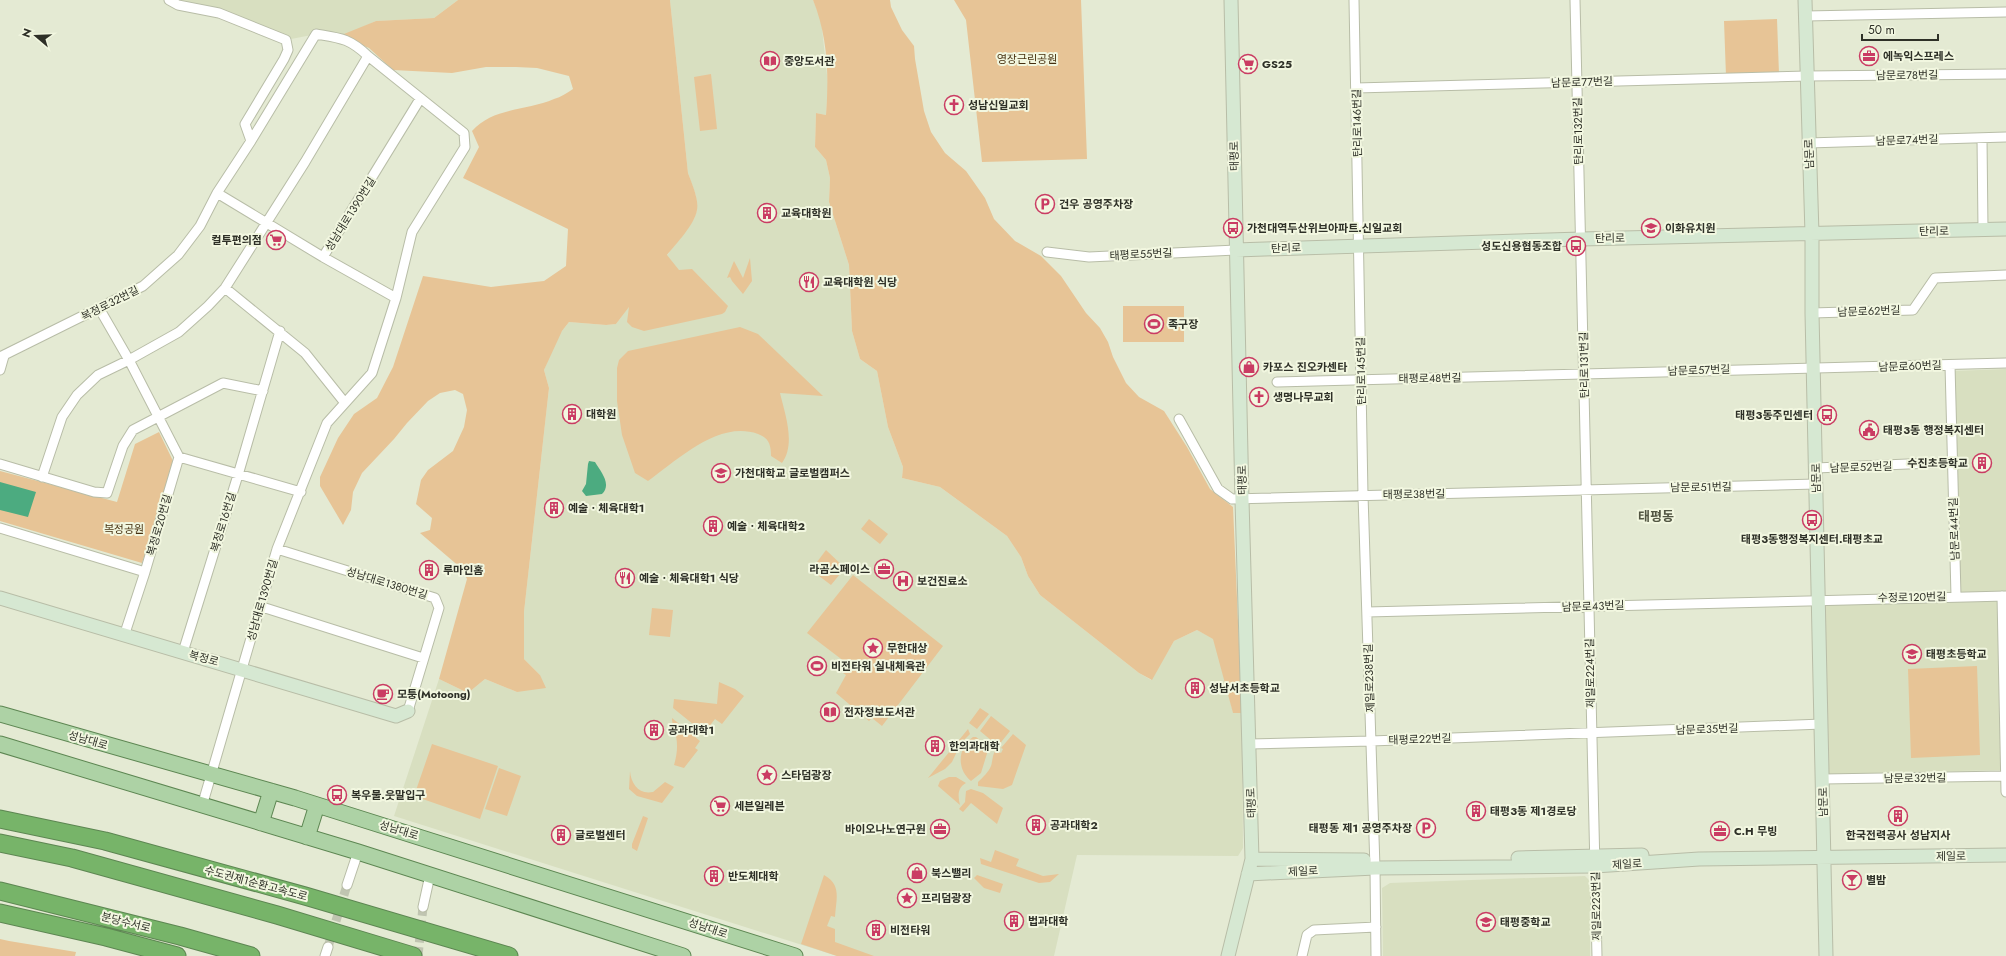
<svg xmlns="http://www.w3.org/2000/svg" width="2006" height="956" viewBox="0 0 2006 956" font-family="Jost,'Noto Sans KR',sans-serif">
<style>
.built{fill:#d8dfc0}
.green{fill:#e7c496}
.water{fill:#4cab80}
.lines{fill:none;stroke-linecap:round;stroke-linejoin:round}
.street-tunnel{stroke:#c0c5b1;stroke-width:9;stroke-dasharray:9 4.5;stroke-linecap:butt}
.street-casing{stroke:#b8bda7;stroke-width:11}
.secondary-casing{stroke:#b8bda7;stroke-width:15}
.primary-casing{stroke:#5d8652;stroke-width:17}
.highway-casing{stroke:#5d8652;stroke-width:19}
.street{stroke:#fff;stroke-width:9}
.secondary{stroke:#d6e8d2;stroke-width:13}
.primary{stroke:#add2a5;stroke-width:15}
.highway{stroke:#77b469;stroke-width:17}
.labels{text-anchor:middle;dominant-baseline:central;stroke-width:4;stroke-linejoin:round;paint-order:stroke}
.poi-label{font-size:11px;font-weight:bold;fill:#2e3027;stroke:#f2f7e0;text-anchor:start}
.park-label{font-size:11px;fill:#46300f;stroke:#f2f7e0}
.street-label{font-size:11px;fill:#2e3027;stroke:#f2f7e0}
.quarter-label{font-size:13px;font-weight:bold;fill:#525643;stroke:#f2f7e0}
</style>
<rect width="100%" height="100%" fill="#e4ead3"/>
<path class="built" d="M169,0H458L434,18L376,21L343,36L322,33L286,40Z
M670,0H813L821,19L828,84L826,115L816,113L815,147L826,160L830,178L829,202L849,265L852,331L860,359L877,371L888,427L903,467L902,478L940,487L1007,536L1021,557L1028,576L1040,595L1139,673L1151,680L1174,641L1197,630L1214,639L1233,712L1242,713L1243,848L1238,856L1077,855L1054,956H837L394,816L439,679L468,693L485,679L517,692L540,675L524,659V612L549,388L544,370L554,345L562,331L569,322L606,325L616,324L694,219L697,210L696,196L688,173Z
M2006,369V593L1960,594L1953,371Z
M1999,601L2003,770L1826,774L1823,605Z
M1585,876L1590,881V956H1383L1382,888L1390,883Z"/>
<path class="green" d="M458,0H670L688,173C692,184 699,199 697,210C695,224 676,244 667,255L679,270L692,269L728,306L725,312L722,314L644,331L632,327L627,322L629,307L616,324L606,325L569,322L562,331L544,370L549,388L524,612V659L540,675L546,688L517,692L485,679L468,693L439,679L467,579L461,568L420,533L430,530L432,518L416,504L421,480L428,470L453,451L464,427L467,410L463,394L455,390L440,393L428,401L407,423L394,439L362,473L353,492L351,510L343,525L320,486V477L338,438L354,414L377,398L393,367L423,276L491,287L544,281L566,266L568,229L463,178L479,147L472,131C493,107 527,111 554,99C561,97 567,93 573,89L569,76L537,68L516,67H486L452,73L393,70L369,48L339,36L376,21L434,18Z
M813,0H890L891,7L902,30L914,46L915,59L924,111L931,132L945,153L966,171L985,198L994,219L1015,241L1041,256L1061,276L1086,313L1100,328L1108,342L1113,357L1126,383L1139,397L1164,411L1187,447L1210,489L1233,507L1242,713H1233L1213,639L1197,630L1174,641L1152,680L1139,673L1040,595L1028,576L1021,557L1007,536L940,487L902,478L903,467L888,427L877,371L860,359L852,331L849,265L829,202L830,178L826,160L815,147L816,113L826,115C829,76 828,37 813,0Z
M954,0H1081L1087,159L982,162L966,20Z
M1777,19L1779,74L1726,76L1724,21Z
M711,74L717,129L700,131L694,77Z
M750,258L752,281L743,294L732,281L730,277L727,278L734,261L743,278Z
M1123,306H1184V342H1123Z
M740,327L758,334L823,396L780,393C785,414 796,444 782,463L771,456C771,445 769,438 758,434C718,420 678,460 648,481L635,473L622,435L617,401V368L619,360L628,351Z
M159,432L174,463L142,563L0,521V471L117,502L135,444Z
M869,519L888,534L880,544L861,529Z
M826,550L845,568L831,585L811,570Z
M853,575L943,646L882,726L872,718L869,721L836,693L846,675L843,673L849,665L807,633Z
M652,608L673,610L670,637L649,635Z
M1977,666L1980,755L1911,758L1908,669Z
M719,682L735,689L744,696L722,724L715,719L704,733L673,708L674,699L717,704Z
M980,708L989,714L977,729L969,723Z
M991,716L1010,731L998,746L980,731Z
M672,718L700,741L695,748L698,750L684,768L674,765C677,755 678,746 676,736C675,729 672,725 672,718Z
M968,729L970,734L961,743L952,762L945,769L928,778Z
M1013,734L1026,745L1012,785L1003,789L978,786V782C983,777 988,773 991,766C993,760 992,755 996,750L1001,753L1003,749L1001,748Z
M973,737H976L989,747L981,773L971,781C956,769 958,747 973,737Z
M432,744L498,766L480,819L414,796Z
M499,768L521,776L507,816L485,809Z
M630,771C631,784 639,795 653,792L665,782L674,787L662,803L637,796L629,789Z
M949,777H956L966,783C957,788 958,796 960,805L938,786L940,781Z
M971,789L983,793L1003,808L997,824L971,803L963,812L959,809L965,802L966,791Z
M643,816L648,818L637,851L632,848V844Z
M995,850L1019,859L1016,866L1043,876L1059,874L1050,882L1039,883L981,864L980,858L991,862Z
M824,875C842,885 836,899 835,917L831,916L827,926L835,929V942L874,956H837L801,944Z
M977,875L1003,884L1000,893L984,888L974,878Z
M0,939L9,941L76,952L75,956H0Z"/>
<path class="water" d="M589,461L595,462C601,472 612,484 602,494L586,496L582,491L586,484L588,464Z
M0,482L36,492L28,517L0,510Z"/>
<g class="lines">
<path class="street-tunnel" d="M328,947L347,885
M418,956L423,907"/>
<defs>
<path id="street" d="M169,0L178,5L219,13L286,40L288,50L284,59L245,124L251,141
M1354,0L1363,495L1375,868L1376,956
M1575,0L1597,956
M1806,16L2006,12
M1356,88L1807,76L2006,74
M1982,138L1983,229
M1808,143L2006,137
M217,193L323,257L396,298
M1047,252L1089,257L1236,250
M323,257L420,99
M225,288L305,353L345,403
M99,308L129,360L179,457L145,572L124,636
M1812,313L1913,310L1935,278L2006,275
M0,357L143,286L178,255L200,226L217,193L251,141L316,34C340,38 349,38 368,56L464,133L465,147L412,232L396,298L372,373L327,423L277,549L202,806
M1950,365L1956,596
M0,370L4,356
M1277,382L2006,363
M1179,419L1218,489L1232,499L1816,484
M179,457L301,492
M0,464L94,492L107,493L123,446L133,430L223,383L263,391
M1816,468L1953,462
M42,477L62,417L77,395L98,375L129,360L179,332L208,306L225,288L305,162L368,56
M0,528L145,572
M277,549L435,598L439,608L408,711
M2002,596L2006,792
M259,606L423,658
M1367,612L2006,596
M183,652L238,475L280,331
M1249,744L1371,741L1822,724
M1823,779L2006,776
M347,885L358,852
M423,907L430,875
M325,956L328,947
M1302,956L1307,935L1314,930L1376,927"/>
<path id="secondary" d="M1805,0L1812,234V313L1826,956
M1236,250L1581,239L2006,229
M0,598L396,716L408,711
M1518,858L1642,855
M1252,859L1364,860
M1248,874L1375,868L1595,866L1699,859L2006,855
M1228,956L1252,859L1242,500L1231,0"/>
<path id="primary" d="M0,714L295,798L795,956
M0,744L358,852L683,956
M261,823L271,791
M307,837L317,805"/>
<path id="highway" d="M0,819L105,841L305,896L509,956
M0,843L72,858L277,915L413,956
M0,891L180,936L251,956
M0,913L106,937L177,956"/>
</defs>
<use href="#street" class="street-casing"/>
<use href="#secondary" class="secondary-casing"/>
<use href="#primary" class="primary-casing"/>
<use href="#highway" class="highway-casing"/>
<use href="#street" class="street"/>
<use href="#secondary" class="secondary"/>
<use href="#primary" class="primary"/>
<use href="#highway" class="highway"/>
</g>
<defs>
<symbol id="office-ring" viewBox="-11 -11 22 22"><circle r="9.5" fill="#f2f7e0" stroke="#ca3c63" stroke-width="1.5"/><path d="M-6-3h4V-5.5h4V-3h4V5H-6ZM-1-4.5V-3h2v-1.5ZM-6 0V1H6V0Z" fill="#ca3c63"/></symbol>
<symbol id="library-ring" viewBox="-11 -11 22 22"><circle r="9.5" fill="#f2f7e0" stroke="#ca3c63" stroke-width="1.5"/><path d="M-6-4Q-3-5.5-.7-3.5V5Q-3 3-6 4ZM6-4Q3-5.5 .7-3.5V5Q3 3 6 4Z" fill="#ca3c63"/></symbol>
<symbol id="supermarket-ring" viewBox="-11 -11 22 22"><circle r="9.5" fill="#f2f7e0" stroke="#ca3c63" stroke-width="1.5"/><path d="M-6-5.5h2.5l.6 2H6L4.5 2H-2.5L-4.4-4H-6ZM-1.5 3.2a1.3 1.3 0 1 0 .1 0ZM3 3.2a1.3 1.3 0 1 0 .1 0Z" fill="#ca3c63"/></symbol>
<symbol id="church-ring" viewBox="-11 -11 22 22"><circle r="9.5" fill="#f2f7e0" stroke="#ca3c63" stroke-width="1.5"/><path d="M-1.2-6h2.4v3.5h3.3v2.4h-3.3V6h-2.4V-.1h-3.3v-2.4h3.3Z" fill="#ca3c63"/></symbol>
<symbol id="parking-ring" viewBox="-11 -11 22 22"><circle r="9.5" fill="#f2f7e0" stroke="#ca3c63" stroke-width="1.5"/><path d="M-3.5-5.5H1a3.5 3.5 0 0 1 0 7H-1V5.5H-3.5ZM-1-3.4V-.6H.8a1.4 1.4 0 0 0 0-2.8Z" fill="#ca3c63"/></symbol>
<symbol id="building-ring" viewBox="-11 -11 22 22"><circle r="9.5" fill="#f2f7e0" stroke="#ca3c63" stroke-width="1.5"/><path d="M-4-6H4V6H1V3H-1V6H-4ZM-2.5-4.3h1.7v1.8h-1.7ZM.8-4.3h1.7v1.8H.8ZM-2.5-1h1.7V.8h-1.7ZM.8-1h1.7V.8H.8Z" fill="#ca3c63"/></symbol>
<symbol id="bus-ring" viewBox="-11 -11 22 22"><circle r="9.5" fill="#f2f7e0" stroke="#ca3c63" stroke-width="1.5"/><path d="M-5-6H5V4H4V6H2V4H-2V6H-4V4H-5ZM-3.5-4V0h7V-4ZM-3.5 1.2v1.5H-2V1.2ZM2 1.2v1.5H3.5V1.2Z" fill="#ca3c63"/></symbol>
<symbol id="school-ring" viewBox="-11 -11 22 22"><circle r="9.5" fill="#f2f7e0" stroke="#ca3c63" stroke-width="1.5"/><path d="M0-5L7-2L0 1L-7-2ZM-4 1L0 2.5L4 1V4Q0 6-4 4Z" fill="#ca3c63"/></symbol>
<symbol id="restaurant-ring" viewBox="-11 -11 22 22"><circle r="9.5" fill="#f2f7e0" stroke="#ca3c63" stroke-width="1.5"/><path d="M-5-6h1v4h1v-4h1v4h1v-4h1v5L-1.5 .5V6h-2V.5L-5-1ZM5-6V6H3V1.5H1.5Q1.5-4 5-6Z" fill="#ca3c63"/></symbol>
<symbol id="stadium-ring" viewBox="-11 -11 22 22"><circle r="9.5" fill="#f2f7e0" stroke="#ca3c63" stroke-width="1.5"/><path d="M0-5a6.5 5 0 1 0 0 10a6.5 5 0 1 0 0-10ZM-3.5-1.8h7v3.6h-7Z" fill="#ca3c63"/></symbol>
<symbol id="shop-ring" viewBox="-11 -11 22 22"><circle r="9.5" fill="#f2f7e0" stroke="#ca3c63" stroke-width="1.5"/><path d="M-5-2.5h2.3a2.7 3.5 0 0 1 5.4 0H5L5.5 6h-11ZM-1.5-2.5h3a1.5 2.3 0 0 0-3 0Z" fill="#ca3c63"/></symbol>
<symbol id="civic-ring" viewBox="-11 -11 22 22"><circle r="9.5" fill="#f2f7e0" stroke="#ca3c63" stroke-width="1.5"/><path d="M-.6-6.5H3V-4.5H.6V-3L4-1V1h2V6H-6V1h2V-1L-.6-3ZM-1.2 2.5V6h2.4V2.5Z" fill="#ca3c63"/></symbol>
<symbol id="university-ring" viewBox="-11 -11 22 22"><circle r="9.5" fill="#f2f7e0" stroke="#ca3c63" stroke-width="1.5"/><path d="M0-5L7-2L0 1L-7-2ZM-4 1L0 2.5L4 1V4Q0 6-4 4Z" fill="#ca3c63"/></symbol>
<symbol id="hospital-ring" viewBox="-11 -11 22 22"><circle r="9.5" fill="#f2f7e0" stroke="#ca3c63" stroke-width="1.5"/><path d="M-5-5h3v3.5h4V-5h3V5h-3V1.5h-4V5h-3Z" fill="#ca3c63"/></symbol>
<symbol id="sight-ring" viewBox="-11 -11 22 22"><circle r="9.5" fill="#f2f7e0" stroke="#ca3c63" stroke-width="1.5"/><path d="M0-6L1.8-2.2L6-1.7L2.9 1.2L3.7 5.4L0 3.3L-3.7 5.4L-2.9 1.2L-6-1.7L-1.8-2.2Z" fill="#ca3c63"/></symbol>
<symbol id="cafe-ring" viewBox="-11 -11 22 22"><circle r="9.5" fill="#f2f7e0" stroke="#ca3c63" stroke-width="1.5"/><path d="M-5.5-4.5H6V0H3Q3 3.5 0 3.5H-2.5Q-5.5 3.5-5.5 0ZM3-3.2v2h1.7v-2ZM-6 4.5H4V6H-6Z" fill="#ca3c63"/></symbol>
<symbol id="bar-ring" viewBox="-11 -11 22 22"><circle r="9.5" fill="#f2f7e0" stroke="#ca3c63" stroke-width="1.5"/><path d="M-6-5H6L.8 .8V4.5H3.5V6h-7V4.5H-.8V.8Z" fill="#ca3c63"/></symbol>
</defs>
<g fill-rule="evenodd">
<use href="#office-ring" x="1858" y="45" width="22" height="22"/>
<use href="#library-ring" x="759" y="50" width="22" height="22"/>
<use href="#supermarket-ring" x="1237" y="53" width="22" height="22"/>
<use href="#church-ring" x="943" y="94" width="22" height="22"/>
<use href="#parking-ring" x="1034" y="193" width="22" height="22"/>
<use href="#building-ring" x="756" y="202" width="22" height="22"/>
<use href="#bus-ring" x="1222" y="217" width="22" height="22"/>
<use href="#school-ring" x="1640" y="217" width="22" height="22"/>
<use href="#supermarket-ring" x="265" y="229" width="22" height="22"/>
<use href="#bus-ring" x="1565" y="235" width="22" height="22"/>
<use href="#restaurant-ring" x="798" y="271" width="22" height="22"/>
<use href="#stadium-ring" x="1143" y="313" width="22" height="22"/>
<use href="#shop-ring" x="1238" y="356" width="22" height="22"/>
<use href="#church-ring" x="1248" y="386" width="22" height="22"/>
<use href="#building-ring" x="561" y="403" width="22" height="22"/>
<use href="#bus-ring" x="1816" y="404" width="22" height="22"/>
<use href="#civic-ring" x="1858" y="419" width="22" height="22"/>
<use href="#building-ring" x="1971" y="452" width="22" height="22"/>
<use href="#university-ring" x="710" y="462" width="22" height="22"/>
<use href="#building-ring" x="543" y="497" width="22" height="22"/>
<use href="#bus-ring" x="1801" y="509" width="22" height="22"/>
<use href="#building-ring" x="702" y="515" width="22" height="22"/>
<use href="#office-ring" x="873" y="558" width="22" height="22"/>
<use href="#building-ring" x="418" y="559" width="22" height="22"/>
<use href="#restaurant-ring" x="614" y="567" width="22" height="22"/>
<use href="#hospital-ring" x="892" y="570" width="22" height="22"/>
<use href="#sight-ring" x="862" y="637" width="22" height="22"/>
<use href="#school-ring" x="1901" y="643" width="22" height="22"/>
<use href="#stadium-ring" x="806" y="655" width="22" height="22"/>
<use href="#building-ring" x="1184" y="677" width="22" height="22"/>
<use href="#cafe-ring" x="372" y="683" width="22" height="22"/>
<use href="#library-ring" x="819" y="701" width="22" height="22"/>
<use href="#building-ring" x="643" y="719" width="22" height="22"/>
<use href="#building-ring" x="924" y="735" width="22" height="22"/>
<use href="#sight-ring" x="756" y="764" width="22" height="22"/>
<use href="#bus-ring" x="326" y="784" width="22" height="22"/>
<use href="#supermarket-ring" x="709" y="795" width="22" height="22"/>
<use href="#building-ring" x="1465" y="800" width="22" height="22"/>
<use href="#building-ring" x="1887" y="805" width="22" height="22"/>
<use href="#building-ring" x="1025" y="814" width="22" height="22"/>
<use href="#parking-ring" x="1415" y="817" width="22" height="22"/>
<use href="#office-ring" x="929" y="818" width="22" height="22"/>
<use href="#office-ring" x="1709" y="820" width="22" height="22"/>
<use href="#building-ring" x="550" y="824" width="22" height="22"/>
<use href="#shop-ring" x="906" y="862" width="22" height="22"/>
<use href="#building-ring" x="703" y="865" width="22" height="22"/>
<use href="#bar-ring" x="1841" y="869" width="22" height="22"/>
<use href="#sight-ring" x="896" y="887" width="22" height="22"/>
<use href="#building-ring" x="1003" y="910" width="22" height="22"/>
<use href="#school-ring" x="1475" y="911" width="22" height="22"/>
<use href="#building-ring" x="865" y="919" width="22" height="22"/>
</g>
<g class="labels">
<g class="poi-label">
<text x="1883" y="56">에녹익스프레스</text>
<text x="784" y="61">중앙도서관</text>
<text x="1262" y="64">GS25</text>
<text x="968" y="105">성남신일교회</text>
<text x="1059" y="204">건우 공영주차장</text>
<text x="781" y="213">교육대학원</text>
<text x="1247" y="228">가천대역두산위브아파트.신일교회</text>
<text x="1665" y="228">이화유치원</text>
<text x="262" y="240" text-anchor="end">컬투편의점</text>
<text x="1562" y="246" text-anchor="end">성도신용협동조합</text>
<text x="823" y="282">교육대학원 식당</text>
<text x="1168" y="324">족구장</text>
<text x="1263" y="367">카포스 진오카센타</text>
<text x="1273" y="397">생명나무교회</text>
<text x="586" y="414">대학원</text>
<text x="1813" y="415" text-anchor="end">태평3동주민센터</text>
<text x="1883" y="430">태평3동 행정복지센터</text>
<text x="1968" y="463" text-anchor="end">수진초등학교</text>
<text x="735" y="473">가천대학교 글로벌캠퍼스</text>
<text x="568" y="508">예술ㆍ체육대학1</text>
<text x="727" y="526">예술ㆍ체육대학2</text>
<text x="1812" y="539" text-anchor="middle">태평3동행정복지센터.태평초교</text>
<text x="870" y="569" text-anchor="end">라곰스페이스</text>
<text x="443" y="570">루마인홈</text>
<text x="639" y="578">예술ㆍ체육대학1 식당</text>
<text x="917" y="581">보건진료소</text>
<text x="887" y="648">무한대상</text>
<text x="1926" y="654">태평초등학교</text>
<text x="831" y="666">비전타워 실내체육관</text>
<text x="1209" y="688">성남서초등학교</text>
<text x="397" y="694">모퉁(Motoong)</text>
<text x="844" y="712">전자정보도서관</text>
<text x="668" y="730">공과대학1</text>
<text x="949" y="746">한의과대학</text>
<text x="781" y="775">스타덤광장</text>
<text x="351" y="795">복우물.웃말입구</text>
<text x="734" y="806">세븐일레븐</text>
<text x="1490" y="811">태평3동 제1경로당</text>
<text x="1050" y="825">공과대학2</text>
<text x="1412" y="828" text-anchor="end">태평동 제1 공영주차장</text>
<text x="926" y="829" text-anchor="end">바이오나노연구원</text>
<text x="1734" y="831">C.H 무빙</text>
<text x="575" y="835">글로벌센터</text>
<text x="1898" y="835" text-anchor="middle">한국전력공사 성남지사</text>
<text x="931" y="873">북스밸리</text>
<text x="728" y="876">반도체대학</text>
<text x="1866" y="880">별밤</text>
<text x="921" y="898">프리덤광장</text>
<text x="1028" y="921">법과대학</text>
<text x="1500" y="922">태평중학교</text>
<text x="890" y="930">비전타워</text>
</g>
<g class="park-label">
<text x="1027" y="59">영장근린공원</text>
<text x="124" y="529">복정공원</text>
</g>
<g class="street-label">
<text transform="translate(1907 75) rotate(-1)">남문로78번길</text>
<text transform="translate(1582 82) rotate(-2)">남문로77번길</text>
<text transform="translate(1357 123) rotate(-91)">탄리로146번길</text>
<text transform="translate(1578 131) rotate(-91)">탄리로132번길</text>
<text transform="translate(1907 140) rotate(-2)">남문로74번길</text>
<text transform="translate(1809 154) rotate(-92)">남문로</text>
<text transform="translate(1234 156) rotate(-91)">태평로</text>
<text transform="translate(350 214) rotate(-58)">성남대로1390번길</text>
<text transform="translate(1934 231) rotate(-1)">탄리로</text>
<text transform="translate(1610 238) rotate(-1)">탄리로</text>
<text transform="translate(1286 248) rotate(-2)">탄리로</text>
<text transform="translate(1141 254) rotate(-3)">태평로55번길</text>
<text transform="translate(110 303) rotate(-27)">복정로32번길</text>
<text transform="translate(1869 311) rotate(-2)">남문로62번길</text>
<text transform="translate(1584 365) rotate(-91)">탄리로131번길</text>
<text transform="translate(1910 366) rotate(-2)">남문로60번길</text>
<text transform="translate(1699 370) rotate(-2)">남문로57번길</text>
<text transform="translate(1361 371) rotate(-91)">탄리로145번길</text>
<text transform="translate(1430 378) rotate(-1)">태평로48번길</text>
<text transform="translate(1861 467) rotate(-2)">남문로52번길</text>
<text transform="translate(1816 478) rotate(-91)">남문로</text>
<text transform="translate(1242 480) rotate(-91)">태평로</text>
<text transform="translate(1701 487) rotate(-1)">남문로51번길</text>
<text transform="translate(1414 494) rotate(-1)">태평로38번길</text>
<text transform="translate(223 522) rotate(-73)">복정로16번길</text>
<text transform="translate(159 525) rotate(-74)">복정로20번길</text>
<text transform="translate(1954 529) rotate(-92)">남문로44번길</text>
<text transform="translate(387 583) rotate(17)">성남대로1380번길</text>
<text transform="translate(1912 597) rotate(-1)">수정로120번길</text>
<text transform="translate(262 600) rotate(-74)">성남대로1390번길</text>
<text transform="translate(1593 606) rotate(-2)">남문로43번길</text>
<text transform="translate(204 658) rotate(15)">복정로</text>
<text transform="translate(1590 673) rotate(-91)">제일로224번길</text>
<text transform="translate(1369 678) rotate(-92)">제일로238번길</text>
<text transform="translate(1707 729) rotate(-2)">남문로35번길</text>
<text transform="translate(1420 739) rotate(-2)">태평로22번길</text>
<text transform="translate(88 740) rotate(16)">성남대로</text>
<text transform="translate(1915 778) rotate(-1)">남문로32번길</text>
<text transform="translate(1823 802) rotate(-91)">남문로</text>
<text transform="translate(1251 803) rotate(-92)">태평로</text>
<text transform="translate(399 830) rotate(17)">성남대로</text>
<text transform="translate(1951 856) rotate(-1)">제일로</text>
<text transform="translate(1627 864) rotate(-4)">제일로</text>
<text transform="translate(1303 871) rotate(-3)">제일로</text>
<text transform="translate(256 883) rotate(15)">수도권제1순환고속도로</text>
<text transform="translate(1596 906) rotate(-91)">제일로223번길</text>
<text transform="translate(126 922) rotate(14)">분당수서로</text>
<text transform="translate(708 928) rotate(18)">성남대로</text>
</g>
<g class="quarter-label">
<text x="1656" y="516">태평동</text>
</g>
</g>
<g transform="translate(36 36) rotate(289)" stroke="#f2f7e0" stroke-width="3" paint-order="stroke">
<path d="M0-3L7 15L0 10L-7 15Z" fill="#2e3027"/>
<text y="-6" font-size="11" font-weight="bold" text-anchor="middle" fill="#2e3027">N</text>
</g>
<path d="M1862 34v6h76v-6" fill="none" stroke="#2e3027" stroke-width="2"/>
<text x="1868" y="34" font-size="12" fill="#2e3027" stroke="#f2f7e0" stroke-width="3" paint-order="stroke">50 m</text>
</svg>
